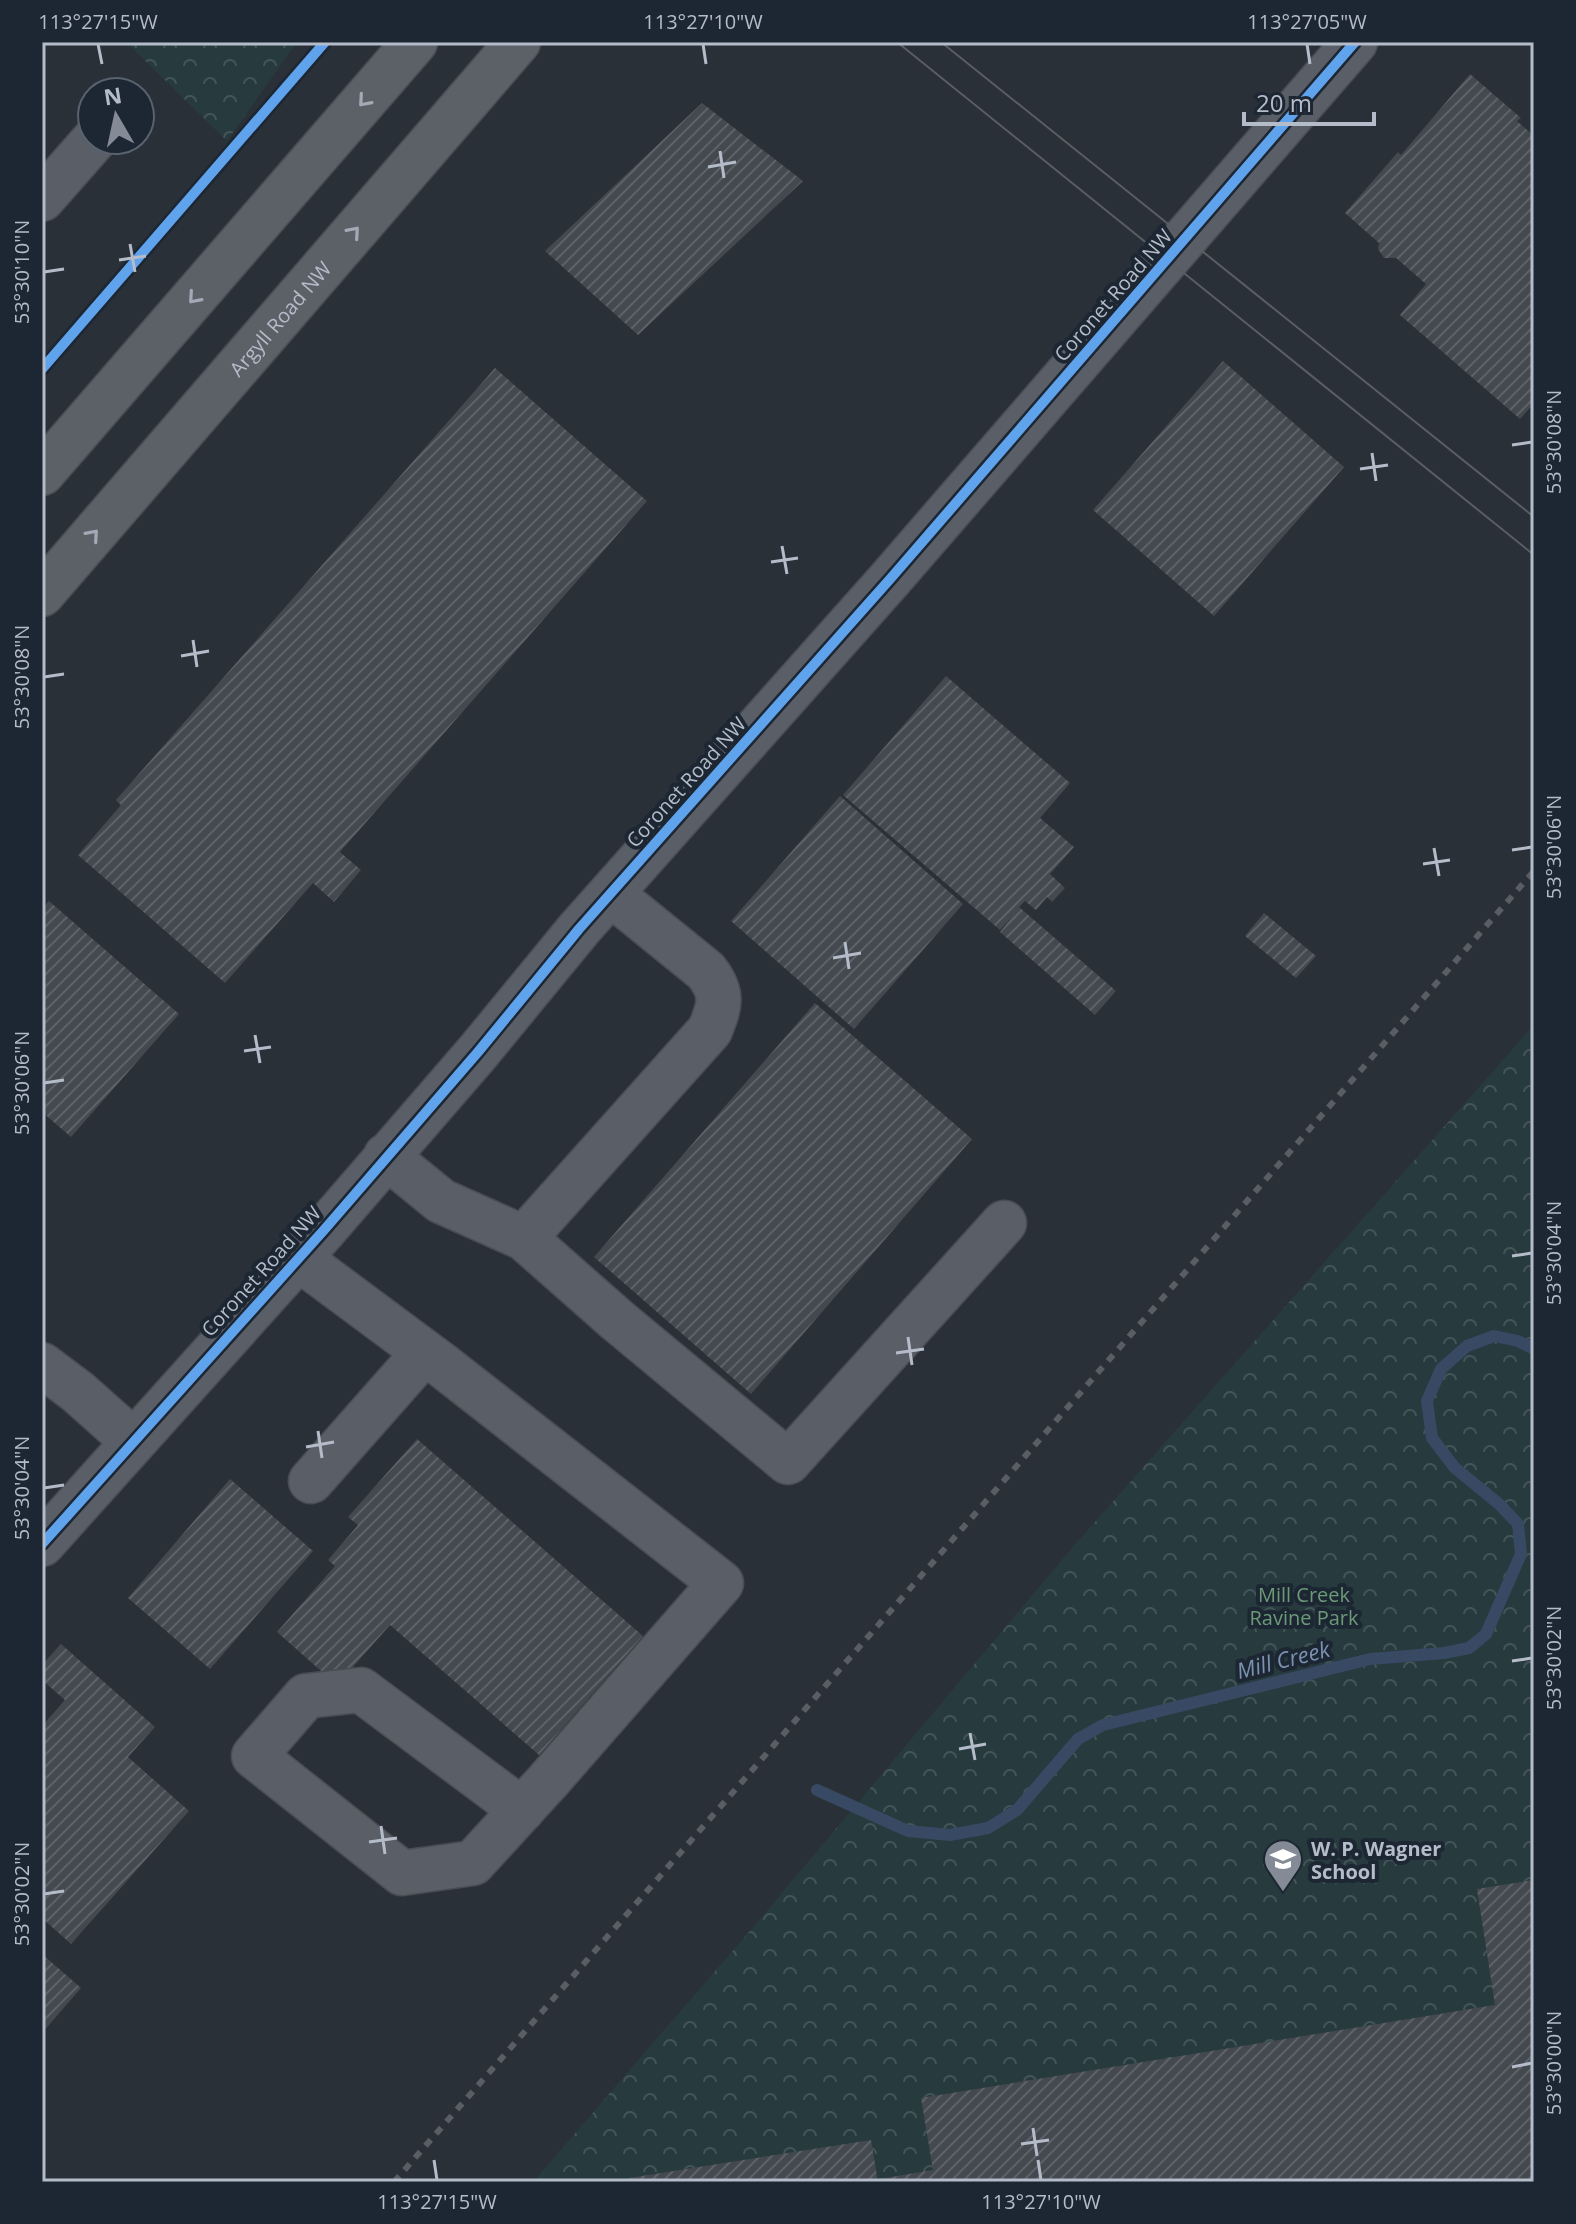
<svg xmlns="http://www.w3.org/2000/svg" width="1576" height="2224" viewBox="0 0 1576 2224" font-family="'Open Sans',sans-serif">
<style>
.forest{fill:url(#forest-crowns)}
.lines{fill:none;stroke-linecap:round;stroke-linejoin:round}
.stream{stroke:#384963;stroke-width:12}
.building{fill:url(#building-hatch)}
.minor-casing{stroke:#484c53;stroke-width:47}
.major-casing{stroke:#484c55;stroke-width:47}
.minor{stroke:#5a5e66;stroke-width:44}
.major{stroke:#5c6168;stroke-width:44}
.tram{stroke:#595d64;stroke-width:2}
.rail{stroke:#595d64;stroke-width:6;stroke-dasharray:8 8;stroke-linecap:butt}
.cycleway-casing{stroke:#1d2633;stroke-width:15}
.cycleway{stroke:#60a3ed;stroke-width:10}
.oneway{stroke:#a2aab6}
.ticks{fill:none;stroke:#b4bcc9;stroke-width:3}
.labels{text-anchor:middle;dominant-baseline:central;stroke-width:8;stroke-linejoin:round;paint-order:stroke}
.street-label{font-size:20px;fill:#b4bcc9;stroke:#1d2633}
.park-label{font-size:20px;fill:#6b9a76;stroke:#1d2633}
.poi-label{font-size:20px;font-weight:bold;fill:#b4bcc9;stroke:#1d2633;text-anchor:start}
.water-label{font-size:22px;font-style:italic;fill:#7c92b1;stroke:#1d2633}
.neatline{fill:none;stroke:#b4bcc9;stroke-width:3}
.ticks-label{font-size:20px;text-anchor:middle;fill:#b4bcc9}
</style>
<defs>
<pattern id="forest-crowns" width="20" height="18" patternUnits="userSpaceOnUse" patternTransform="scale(2)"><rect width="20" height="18" fill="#273a3e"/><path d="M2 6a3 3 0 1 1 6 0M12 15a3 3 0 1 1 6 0" fill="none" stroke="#445559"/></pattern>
<pattern id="building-hatch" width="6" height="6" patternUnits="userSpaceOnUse" patternTransform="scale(2)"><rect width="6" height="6" fill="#444950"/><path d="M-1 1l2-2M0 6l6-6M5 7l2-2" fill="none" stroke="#5d6168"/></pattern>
</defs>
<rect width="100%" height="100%" fill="#2a3038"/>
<path class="forest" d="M126,42H297L227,141Z
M1534,1025V2182H533L761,1918L1072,1548Z"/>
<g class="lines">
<path class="stream" d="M817,1790L908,1831L950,1835L988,1828L1017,1810L1078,1739L1103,1725L1370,1659L1444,1653L1469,1648L1486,1634L1521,1554L1518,1524L1499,1504L1455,1468L1432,1438L1427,1401L1441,1369L1467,1346L1494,1336L1518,1341L1534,1349"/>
</g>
<path class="building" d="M1470,74L1521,118L1517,121L1534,136V403L1520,419L1400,315L1426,284L1396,258H1384L1378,249L1379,243L1345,213L1398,152L1401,155Z
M702,103L803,181L638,335L545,251Z
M1223,361L1344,467L1214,616L1093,510Z
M495,368L647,501L340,852L361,870L334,902L313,883L225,983L78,855L121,805L116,800Z
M946,676L1070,783L1040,818L1074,847L1050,874L1065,888L1052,902L1047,897L1036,910L1025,901L1019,907L1116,991L1095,1015L1000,932L1012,917L1000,930L843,795Z
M840,796L963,904L854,1029L731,921Z
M49,901L179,1014L71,1137L42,1112V908Z
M1264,913L1316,956L1296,978L1245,936Z
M815,1003L972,1139L751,1394L594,1257Z
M417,1439L643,1636L539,1755L390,1625L337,1685L277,1632L335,1566L328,1560L358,1525L348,1517Z
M230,1479L313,1551L210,1669L128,1598Z
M61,1644L155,1727L128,1757L189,1811L71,1944L42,1918V1726L65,1700L42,1680V1665Z
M1534,1880V2182H880L879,2179L933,2170L921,2098L1495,2005L1477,1889Z
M42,1954L81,1988L42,2033Z
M871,2140L878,2182H630L629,2178Z"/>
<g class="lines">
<defs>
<path id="minor" d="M42,199L94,140
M386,1156L441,1201L524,1238L617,1320L788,1462L1004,1223
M524,1238L710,1030C720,1005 724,994 706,971L611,894
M298,1258L442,1365L721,1583L548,1781L473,1863L402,1873L254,1756L306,1696L361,1690L522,1810
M42,1365L78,1392L133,1441
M311,1481L424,1353
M42,1544L324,1230L478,1052L579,929L891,578L1355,42"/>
<g id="major">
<path d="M42,473L415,42"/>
<path id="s1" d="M42,594L518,42"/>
</g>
</defs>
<use href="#minor" class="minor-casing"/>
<use href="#major" class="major-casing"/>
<use href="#minor" class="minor"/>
<use href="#major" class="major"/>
<path class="tram" d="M897,42L1534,555
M941,42L1534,517"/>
<path class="rail" d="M394,2182L1534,871"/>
<defs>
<path id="cycleway" d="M42,369L325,42
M42,1544L324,1230L478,1052L579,929L891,578L1355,42"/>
</defs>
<use href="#cycleway" class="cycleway-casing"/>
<use href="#cycleway" class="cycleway"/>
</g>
<defs><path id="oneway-chevron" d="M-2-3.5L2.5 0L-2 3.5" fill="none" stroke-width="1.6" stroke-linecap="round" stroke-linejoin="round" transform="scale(2)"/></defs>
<g class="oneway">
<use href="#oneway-chevron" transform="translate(364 101) rotate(131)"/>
<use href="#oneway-chevron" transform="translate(354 232) rotate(-49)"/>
<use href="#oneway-chevron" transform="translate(194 298) rotate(131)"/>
<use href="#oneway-chevron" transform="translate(93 535) rotate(-49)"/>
</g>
<path class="ticks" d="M98,44L102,64M703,44L706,64M1307,44L1310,64M720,151L724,178M708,167L736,162M130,244L135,272M119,260L146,256M44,272L64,269M1512,445L1532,442M1372,453L1376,481M1360,469L1388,465M782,546L787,574M771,562L798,558M193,640L197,667M181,656L209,651M44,677L64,674M1434,848L1439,876M1512,850L1532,847M1423,864L1450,860M845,942L849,969M833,958L861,953M255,1035L260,1063M244,1051L271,1047M44,1083L64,1080M1512,1256L1532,1253M908,1337L912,1365M896,1353L924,1349M318,1431L322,1458M306,1447L334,1442M44,1488L64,1485M1512,1661L1532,1658M970,1733L975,1760M959,1749L986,1744M381,1826L385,1854M369,1842L397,1838M44,1894L64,1891M1512,2067L1532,2063M1033,2128L1037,2156M1021,2144L1049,2140M434,2160L437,2180M1038,2160L1041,2180"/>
<defs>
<symbol id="school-pin" viewBox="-11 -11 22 30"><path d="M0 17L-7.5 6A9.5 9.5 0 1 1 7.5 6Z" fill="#848b96" stroke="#1d2633"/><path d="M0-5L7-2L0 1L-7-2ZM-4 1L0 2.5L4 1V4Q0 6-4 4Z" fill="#fff"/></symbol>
</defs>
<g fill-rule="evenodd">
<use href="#school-pin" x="1261" y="1837" width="44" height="60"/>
</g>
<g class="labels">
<g class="street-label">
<text transform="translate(1113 295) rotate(-49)">Coronet Road NW</text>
<text stroke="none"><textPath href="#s1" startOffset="364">Argyll Road NW</textPath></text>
<text transform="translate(686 782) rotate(-48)">Coronet Road NW</text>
<text transform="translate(261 1271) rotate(-48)">Coronet Road NW</text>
</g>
<g class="park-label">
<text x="1304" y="1594">Mill Creek<tspan x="1304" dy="23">Ravine Park</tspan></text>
</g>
<g class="poi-label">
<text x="1311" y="1848">W. P. Wagner<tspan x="1311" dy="23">School</tspan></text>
</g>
<g class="water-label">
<text transform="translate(1283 1659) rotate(-14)">Mill Creek</text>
</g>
</g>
<rect width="1576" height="2224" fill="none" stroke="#1d2633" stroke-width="88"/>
<g transform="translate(116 116) rotate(351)"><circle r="38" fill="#1d2633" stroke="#59626f" stroke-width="2"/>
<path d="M0-6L14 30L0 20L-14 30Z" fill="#848b96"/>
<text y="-12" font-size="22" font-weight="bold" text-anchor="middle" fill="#b4bcc9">N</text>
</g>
<path d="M1244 112v12h130v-12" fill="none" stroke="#b4bcc9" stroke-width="4"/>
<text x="1256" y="112" font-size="24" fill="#b4bcc9" stroke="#1d2633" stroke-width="6" paint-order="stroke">20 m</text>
<rect x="44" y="44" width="1488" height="2136" class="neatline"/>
<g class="ticks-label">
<text x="98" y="29">113°27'15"W</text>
<text x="703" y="29">113°27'10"W</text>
<text x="1307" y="29">113°27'05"W</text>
<text transform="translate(22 272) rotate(-90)" y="7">53°30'10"N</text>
<text transform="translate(1554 442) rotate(-90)" y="7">53°30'08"N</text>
<text transform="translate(22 677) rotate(-90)" y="7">53°30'08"N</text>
<text transform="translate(1554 847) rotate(-90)" y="7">53°30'06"N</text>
<text transform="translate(22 1083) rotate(-90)" y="7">53°30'06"N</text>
<text transform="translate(1554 1253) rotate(-90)" y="7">53°30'04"N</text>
<text transform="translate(22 1488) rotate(-90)" y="7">53°30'04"N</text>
<text transform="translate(1554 1658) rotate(-90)" y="7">53°30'02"N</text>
<text transform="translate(22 1894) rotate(-90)" y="7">53°30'02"N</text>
<text transform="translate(1554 2063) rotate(-90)" y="7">53°30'00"N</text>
<text x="437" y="2209">113°27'15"W</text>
<text x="1041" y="2209">113°27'10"W</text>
</g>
</svg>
